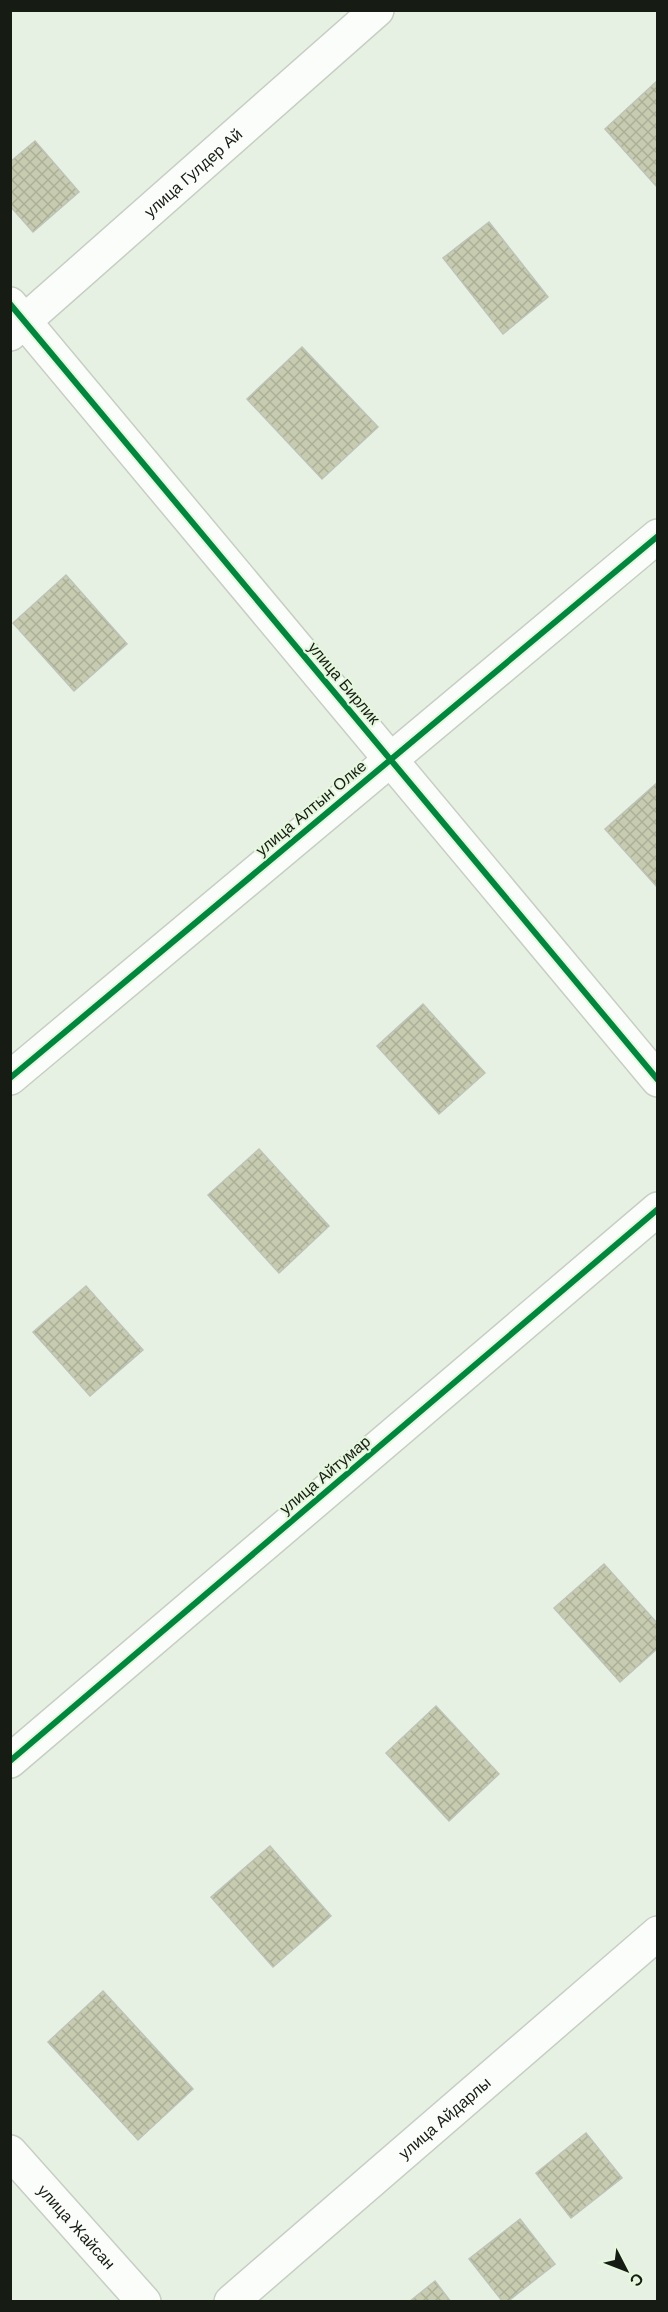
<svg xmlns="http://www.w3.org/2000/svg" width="668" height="2312" viewBox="0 0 668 2312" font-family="Arial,sans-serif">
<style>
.building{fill:url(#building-cross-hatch);stroke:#bec3b7;stroke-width:1.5}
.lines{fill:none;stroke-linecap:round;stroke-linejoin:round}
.minor-casing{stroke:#c7cec3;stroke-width:36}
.minor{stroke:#fbfdfb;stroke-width:33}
.cycleway-casing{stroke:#e5f7dd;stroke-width:10}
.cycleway{stroke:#00873e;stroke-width:6}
.labels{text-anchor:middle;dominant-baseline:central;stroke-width:4.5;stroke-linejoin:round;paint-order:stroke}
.street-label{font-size:16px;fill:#161c13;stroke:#e5f7dd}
</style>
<defs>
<pattern id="building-cross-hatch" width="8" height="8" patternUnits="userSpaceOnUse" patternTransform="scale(1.5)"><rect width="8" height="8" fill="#c7ccb1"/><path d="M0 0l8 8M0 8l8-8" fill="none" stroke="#aaaf97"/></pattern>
</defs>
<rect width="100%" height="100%" fill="#e7f1e3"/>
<path class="building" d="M657,81L658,82V188L605,129Z
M35,141L79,192L33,232L10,206V162Z
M489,222L548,297L503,334L443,258Z
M302,347L378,427L322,479L247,399Z
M66,575L127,644L74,691L13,623Z
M658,782V888L605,829Z
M423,1004L485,1073L439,1114L377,1046Z
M259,1149L329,1226L279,1273L208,1195Z
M86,1286L143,1350L90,1396L33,1332Z
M604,1564L658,1624V1648L620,1682L554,1608Z
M436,1706L499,1774L449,1821L386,1753Z
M270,1846L331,1916L273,1967L211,1897Z
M103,1991L193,2089L138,2140L48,2042Z
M586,2133L622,2178L571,2218L536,2173Z
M520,2219L555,2264L507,2302H503L469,2259Z
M435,2281L451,2302H409Z"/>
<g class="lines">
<defs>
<g id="minor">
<path d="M10,304L658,1080"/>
<path id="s1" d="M10,334L377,10"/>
<path d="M10,1078L658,536"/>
<path d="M10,1761L658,1209"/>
<path id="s2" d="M10,2152L144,2302"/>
<path id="s3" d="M231,2302L658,1933"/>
</g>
</defs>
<use href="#minor" class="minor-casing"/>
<use href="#minor" class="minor"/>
<defs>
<path id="cycleway" d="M10,304L658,1080
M10,1078L658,536
M10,1761L658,1209"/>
</defs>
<use href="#cycleway" class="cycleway-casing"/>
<use href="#cycleway" class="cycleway"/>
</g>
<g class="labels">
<g class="street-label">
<text stroke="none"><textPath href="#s1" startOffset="244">улица Гулдер Ай</textPath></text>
<text transform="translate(344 683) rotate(50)">улица Бирлик</text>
<text transform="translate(311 808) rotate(-40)">улица Алтын Олке</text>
<text transform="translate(325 1475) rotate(-40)">улица Айтумар</text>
<text stroke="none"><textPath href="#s3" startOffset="282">улица Айдарлы</textPath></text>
<text stroke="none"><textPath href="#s2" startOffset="100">улица Жайсан</textPath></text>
</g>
</g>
<rect width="668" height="2312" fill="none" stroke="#161c13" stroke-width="24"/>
<g transform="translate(626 2270) rotate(132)" stroke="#e5f7dd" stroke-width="4.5" paint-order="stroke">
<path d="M0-4.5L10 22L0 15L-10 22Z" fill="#161c13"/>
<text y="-9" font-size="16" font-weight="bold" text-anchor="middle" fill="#161c13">С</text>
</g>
</svg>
